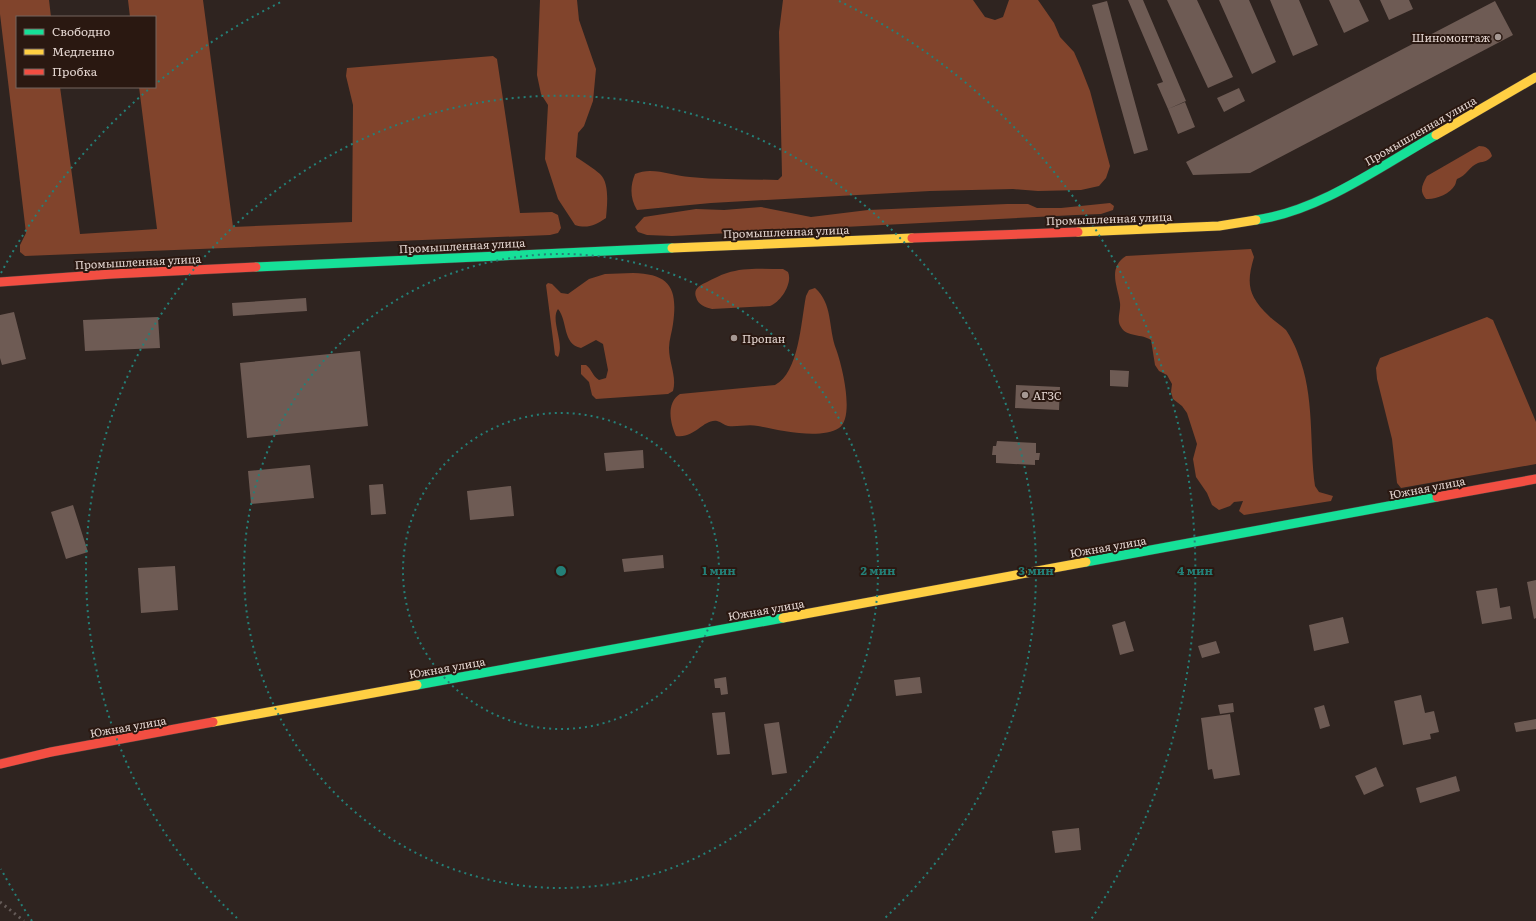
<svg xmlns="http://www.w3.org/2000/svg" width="1536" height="921" viewBox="0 0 1536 921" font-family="Literata,serif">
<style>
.forest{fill:#81442c}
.building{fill:#6e5b54}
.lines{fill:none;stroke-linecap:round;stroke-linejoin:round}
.fast-casing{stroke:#4b423e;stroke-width:10}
.slow-casing{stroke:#4b423e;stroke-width:10}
.jam-casing{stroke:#4b423e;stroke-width:10}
.fast{stroke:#16e098;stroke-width:9}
.slow{stroke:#ffcf43;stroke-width:9}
.jam{stroke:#f24e42;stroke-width:9}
.rail{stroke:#655b58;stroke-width:3;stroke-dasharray:2 4;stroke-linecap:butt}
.ring{fill:none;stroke:#248078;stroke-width:2;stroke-dasharray:2 4}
.poi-dot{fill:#a59893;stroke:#2a1811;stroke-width:1.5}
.labels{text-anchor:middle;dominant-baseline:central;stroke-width:4;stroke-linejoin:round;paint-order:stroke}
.poi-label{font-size:11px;fill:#e4d6d1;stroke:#2a1811;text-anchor:start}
.street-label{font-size:11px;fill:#e4d6d1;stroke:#2a1811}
.centre{fill:#248078;stroke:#2a1811;stroke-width:2}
.ring-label{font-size:12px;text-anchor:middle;font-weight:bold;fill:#248078;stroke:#2a1811;stroke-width:4;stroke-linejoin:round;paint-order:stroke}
</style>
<rect width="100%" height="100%" fill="#2f2420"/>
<path class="forest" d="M0,0H49L51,17H17V87H60L80,234L157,229L139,87H155V17H130L128,0H203L233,227L352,222L353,105L346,76L347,68L493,56L497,59L520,213L552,212L558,215L561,228L558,233L550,235L25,256L20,252V245L26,233L0,14Z
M540,0H577L579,20L596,69L593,101L584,126L578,133L576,157C584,162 593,168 600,174C610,183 607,206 606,218C596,225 587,229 575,225L558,199L545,159L548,105L541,94L537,75Z
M783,0H973L985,17L995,20L1003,17L1009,0H1038L1054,23L1060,37L1074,52L1081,68L1090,91L1110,166L1106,178L1099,186L1081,190L1038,191L1013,189L930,191L711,203L637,210C630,199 630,186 635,174C652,166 672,176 690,177C719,180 749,179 778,180L782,176L779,32Z
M1479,146C1486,146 1490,149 1492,156C1487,162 1485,161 1478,163C1470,166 1466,176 1457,179C1456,181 1456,183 1455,185C1450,194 1435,200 1426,199C1419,191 1422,185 1427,176Z
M1110,203L1114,206L1113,210L1101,214L1076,215L672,236L647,235L638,232L635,227L644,217L696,209L724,210L761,207L811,217L868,210L1007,204H1028L1037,208H1061Z
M1251,249L1254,257C1246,284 1248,296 1269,316C1274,321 1281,325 1286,330C1290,336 1296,347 1298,354C1315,396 1309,443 1315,486L1319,492L1333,496L1331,501L1244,515L1239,511L1243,501L1234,502L1230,506L1219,510L1212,505L1207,493L1196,477L1193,459L1197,444L1187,413L1182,406L1173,399L1171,392L1172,384L1167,375L1159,371L1155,365L1151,340C1143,334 1126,337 1121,327C1116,320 1121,311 1120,303C1118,287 1107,268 1126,256Z
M783,269L788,272C793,283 781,302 770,306L712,309C705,307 698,305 696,297C693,289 700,285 707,282C713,279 720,275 727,273C744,267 765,269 783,269Z
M633,273C670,274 678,288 673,324C672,332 669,340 669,348C669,363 677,377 673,391L668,394L596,399L592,395L589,382L581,374V365H586C592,369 592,376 599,380L606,378L608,370L603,344L596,340L581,348C562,344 568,321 558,309C550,320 565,343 558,357L555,355L546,285L548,283L552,284L561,293L568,294L589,279L605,274Z
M815,288C833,304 828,327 836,349C842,365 855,417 839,428C820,440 778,430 758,426C748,424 738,427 728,426C724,425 721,422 717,421C703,419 695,439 676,436C670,423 666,403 680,394L775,385C799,373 801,321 806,296L809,290Z
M1487,317L1493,320L1536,422V464L1401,488L1397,483L1392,439L1377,379L1376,368L1380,358Z"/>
<path class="building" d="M1128,0H1143L1186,101L1168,109L1157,84L1163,82Z
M1167,0H1197L1233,77L1208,88Z
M1219,0H1249L1276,62L1252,74Z
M1270,0H1299L1318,45L1293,56Z
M1329,0H1359L1369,21L1344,33Z
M1380,0H1409L1413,9L1389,20Z
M1107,1L1148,150L1134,154L1092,5Z
M1495,1L1513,35L1250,173L1193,175L1186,162Z
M1239,88L1245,101L1224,112L1217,98Z
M1185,102L1195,127L1178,134L1168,109Z
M306,298L307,311L233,316L232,303Z
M14,312L26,359L2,365L0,358V315Z
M158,317L160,348L85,351L83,320Z
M360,351L368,426L247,438L240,363Z
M1110,370L1129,371L1128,387L1110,386Z
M1016,385L1060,387L1059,410L1015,408Z
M997,441L1036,443V453H1040L1039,460H1035V465L996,463V455H992L993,446H996Z
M643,450L644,468L606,471L604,453Z
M310,465L314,498L251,504L248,471Z
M383,484L386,514L371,515L369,485Z
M511,486L514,516L470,520L467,491Z
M73,505L88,552L66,559L51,512Z
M663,555L664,568L624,572L622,559Z
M175,566L178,610L141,613L138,568Z
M1536,580V618L1534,619L1527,582Z
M1497,588L1500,608L1510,606L1512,619L1482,624L1476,591Z
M1343,617L1349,643L1314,651L1309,625Z
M1125,621L1134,651L1120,655L1112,625Z
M1216,641L1220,653L1202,658L1198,646Z
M726,677L728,694L721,695L720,688H715L714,679Z
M920,677L922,693L896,696L894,680Z
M1421,695L1425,713L1434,711L1439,732L1430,734L1431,739L1403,745L1394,701Z
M1233,703L1234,712L1220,714L1218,705Z
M1324,705L1330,726L1320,729L1314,708Z
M725,712L730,754L717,755L712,713Z
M1230,714L1240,775L1214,779L1212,769L1208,770L1201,718Z
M1536,719V729L1516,732L1514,723Z
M779,722L787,773L772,775L764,724Z
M1376,767L1384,786L1364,795L1355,776Z
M1456,776L1460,791L1420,803L1416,788Z
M1079,828L1081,850L1055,853L1052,831Z"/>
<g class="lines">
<defs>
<path id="fast" d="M1256,220C1320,211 1381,166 1436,135
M256,267L672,248
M1086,562L1437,497
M417,685L783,618"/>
<path id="slow" d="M1436,135L1536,77
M1078,232L1219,226L1256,220
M672,248L912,238
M783,618L1086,562
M213,722L417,685"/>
<path id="jam" d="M912,238L1078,232
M0,282L112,274L256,267
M1437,497L1536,479
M0,764L51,752L213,722"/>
</defs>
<use href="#fast" class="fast-casing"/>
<use href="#slow" class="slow-casing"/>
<use href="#jam" class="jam-casing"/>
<use href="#fast" class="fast"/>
<use href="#slow" class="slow"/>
<use href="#jam" class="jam"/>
<path class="rail" d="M0,902L24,921"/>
</g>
<g class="ring">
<circle cx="561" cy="571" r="158"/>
<circle cx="561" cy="571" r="317"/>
<path d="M237 918A475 475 0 1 1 885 918"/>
<path d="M32 921A634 634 0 0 1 1 869M1 273A634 634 0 0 1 149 89M158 82A634 634 0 0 1 283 1M839 1A634 634 0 0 1 1090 921"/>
</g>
<g class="poi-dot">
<circle cx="1498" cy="37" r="4"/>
<circle cx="734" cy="338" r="4"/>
<circle cx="1025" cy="395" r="4"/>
</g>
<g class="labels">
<g class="poi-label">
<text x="1490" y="37" text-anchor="end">Шиномонтаж</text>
<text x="742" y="338">Пропан</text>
<text x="1033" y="395">АГЗС</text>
</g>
<g class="street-label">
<text transform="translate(1420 130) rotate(-30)">Промышленная улица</text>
<text transform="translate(1109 218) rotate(-2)">Промышленная улица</text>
<text transform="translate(786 231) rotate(-2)">Промышленная улица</text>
<text transform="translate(462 245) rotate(-3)">Промышленная улица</text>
<text transform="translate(138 261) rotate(-3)">Промышленная улица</text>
<text transform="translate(1427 487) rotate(-11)">Южная улица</text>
<text transform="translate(1108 546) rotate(-10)">Южная улица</text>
<text transform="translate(766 609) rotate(-10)">Южная улица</text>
<text transform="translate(447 667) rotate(-10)">Южная улица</text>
<text transform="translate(128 726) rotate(-10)">Южная улица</text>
</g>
</g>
<circle cx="561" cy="571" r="6" class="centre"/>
<g class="ring-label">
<text x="719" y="575">1 мин</text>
<text x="878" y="575">2 мин</text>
<text x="1036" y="575">3 мин</text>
<text x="1195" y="575">4 мин</text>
</g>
<rect x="16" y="16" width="140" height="72" fill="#2a1811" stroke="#74645e"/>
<rect x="24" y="29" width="20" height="6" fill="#16e098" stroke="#74645e"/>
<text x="52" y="36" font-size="12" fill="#e4d6d1">Свободно</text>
<rect x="24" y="49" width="20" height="6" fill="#ffcf43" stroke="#74645e"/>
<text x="52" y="56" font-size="12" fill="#e4d6d1">Медленно</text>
<rect x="24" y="69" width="20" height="6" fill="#f24e42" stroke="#74645e"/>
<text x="52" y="76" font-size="12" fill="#e4d6d1">Пробка</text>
</svg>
